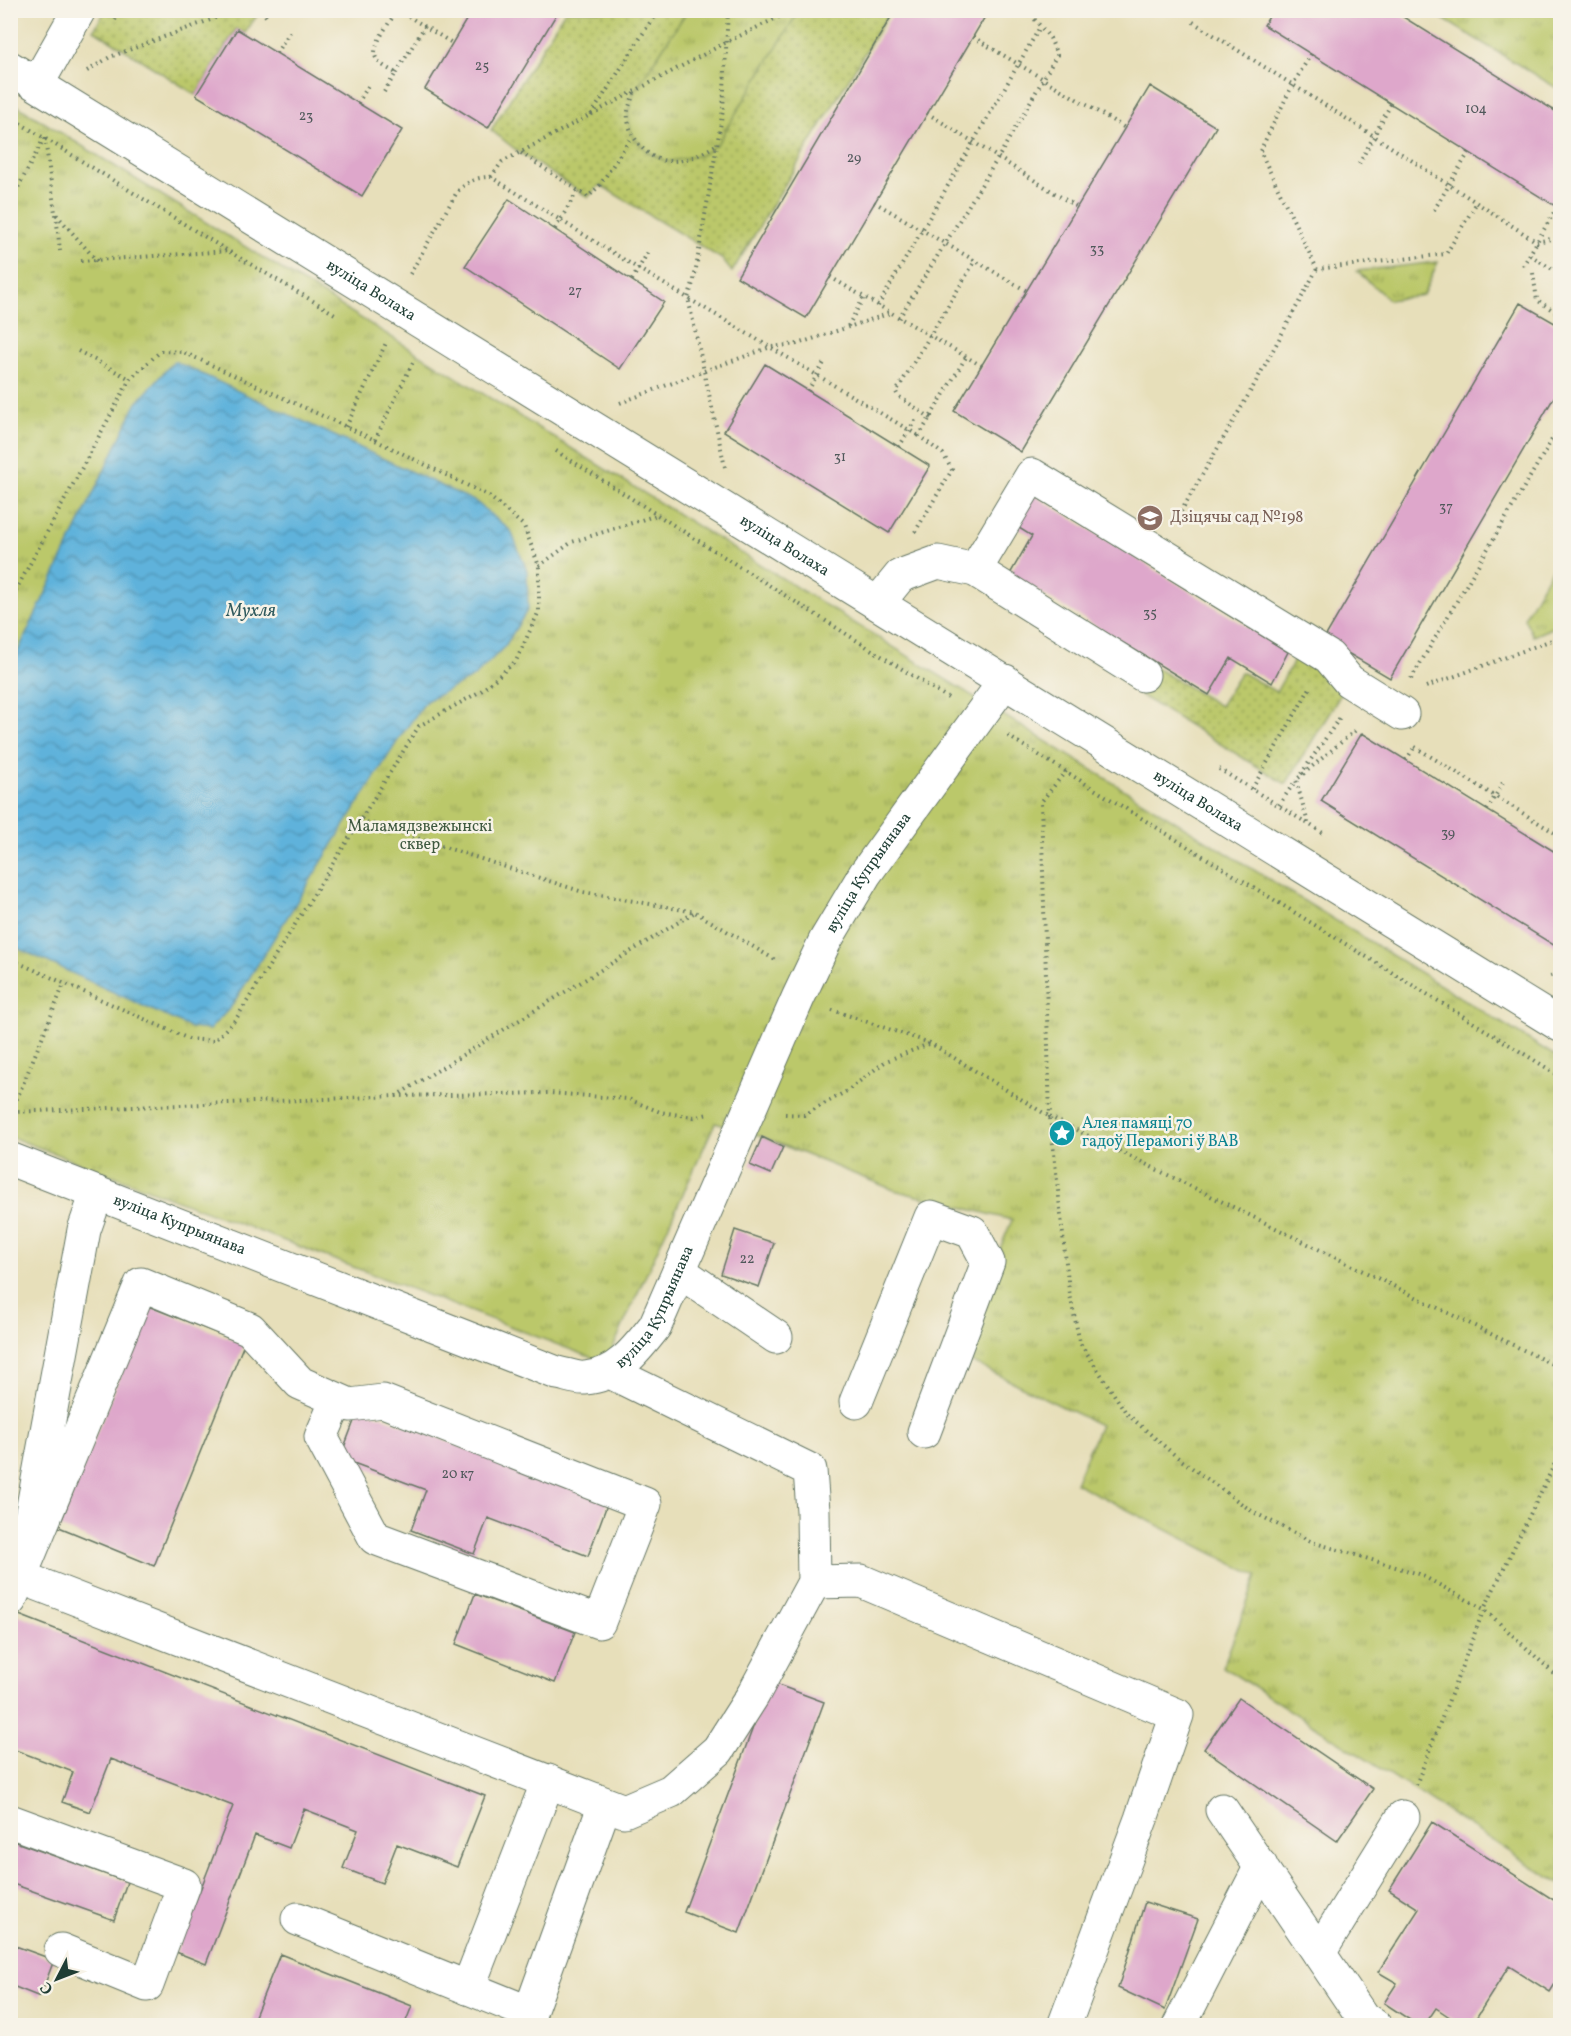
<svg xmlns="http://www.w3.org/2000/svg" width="1571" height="2036" viewBox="0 0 1571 2036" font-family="Vollkorn,serif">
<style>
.grass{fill:url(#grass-dots);stroke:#6d824f;stroke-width:1.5}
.park{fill:url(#park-tufts);stroke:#6d824f;stroke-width:1.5}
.water{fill:url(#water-waves);stroke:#3f7888;stroke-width:1.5}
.building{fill:#dea7cb}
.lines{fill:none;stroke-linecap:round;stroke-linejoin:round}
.minor-casing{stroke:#657663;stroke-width:35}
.path{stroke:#657663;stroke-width:4;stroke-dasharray:1.5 4.5;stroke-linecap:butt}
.minor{stroke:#fff;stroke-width:33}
.labels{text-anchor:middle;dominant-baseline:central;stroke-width:5;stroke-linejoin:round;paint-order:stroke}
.number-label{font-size:14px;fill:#4f585a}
.street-label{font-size:16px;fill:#1f3d34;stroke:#f7f3e8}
.education-label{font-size:16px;fill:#785e54;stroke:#f7f3e8;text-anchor:start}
.park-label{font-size:16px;fill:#3e593f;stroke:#f7f3e8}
.culture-label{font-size:16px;fill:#0d838f;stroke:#f7f3e8;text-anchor:start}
.water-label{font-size:18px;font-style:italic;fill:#2f5a5e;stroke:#f7f3e8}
</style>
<defs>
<pattern id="grass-dots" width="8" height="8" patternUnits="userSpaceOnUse" patternTransform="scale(1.5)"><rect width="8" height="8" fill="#bbc86a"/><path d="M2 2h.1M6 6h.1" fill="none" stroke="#97a458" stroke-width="1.8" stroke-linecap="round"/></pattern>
<pattern id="park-tufts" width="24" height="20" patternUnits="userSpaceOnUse" patternTransform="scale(1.5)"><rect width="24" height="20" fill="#bbc86a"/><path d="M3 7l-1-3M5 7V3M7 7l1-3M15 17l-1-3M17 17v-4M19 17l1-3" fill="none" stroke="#97a458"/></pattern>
<pattern id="water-waves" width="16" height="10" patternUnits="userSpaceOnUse" patternTransform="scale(1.5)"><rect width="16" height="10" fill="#5fb2db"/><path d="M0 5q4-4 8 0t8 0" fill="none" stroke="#4e92b2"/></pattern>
</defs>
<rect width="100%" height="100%" fill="#f7f3e8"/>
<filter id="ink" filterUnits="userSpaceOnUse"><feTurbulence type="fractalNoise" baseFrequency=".0167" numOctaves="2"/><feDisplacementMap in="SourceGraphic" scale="12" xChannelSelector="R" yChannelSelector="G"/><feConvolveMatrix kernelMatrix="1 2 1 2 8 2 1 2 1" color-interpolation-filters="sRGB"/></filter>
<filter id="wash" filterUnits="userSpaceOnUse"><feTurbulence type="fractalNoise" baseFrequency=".008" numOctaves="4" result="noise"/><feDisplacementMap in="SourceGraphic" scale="24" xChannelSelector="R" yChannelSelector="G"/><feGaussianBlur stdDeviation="1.35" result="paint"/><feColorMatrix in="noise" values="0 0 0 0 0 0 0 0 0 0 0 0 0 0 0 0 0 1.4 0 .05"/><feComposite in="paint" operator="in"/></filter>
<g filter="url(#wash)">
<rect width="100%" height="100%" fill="#e7dfba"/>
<path class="grass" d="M105,11H260L245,33L236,29L196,95L94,30Z
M565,11H890L732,272L722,259L600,185L588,197L520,153L491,130Z
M1299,652L1349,681L1286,784L1138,694L1153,666L1220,706L1241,672L1276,692Z"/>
<path class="park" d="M687,11H799L717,144L701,155L667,162L649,153L632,136L628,113L634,92Z
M1430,11H1560V90Z
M11,102L1560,1059V1884L1223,1667L1257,1576L1075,1483L1100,1425L955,1354L1012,1220L894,1190L762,1137L715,1123L606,1363L11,1137Z
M1438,262L1423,295L1389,300L1357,271Z
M1560,554V624L1533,636L1524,618Z"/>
<path class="water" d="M174,361L476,502L511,531L527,571L528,609L505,646L474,677L426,701L400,737L231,1007L209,1030L191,1028L11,945V666L136,404Z"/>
<g id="blocks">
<path class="building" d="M472,10H559L488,128L425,89Z
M895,10H989L806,318L737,277Z
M1273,10H1392L1560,114V209L1264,25Z
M237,29L402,130L362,196L196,95Z
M1150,86L1216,127L1021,452L954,411Z
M509,199L664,302L620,369L465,266Z
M1520,303L1560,326V387L1390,678L1324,639Z
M765,364L930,466L889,533L724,431Z
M1030,493L1288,652L1272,683L1231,658L1209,695L1010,574L1032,536L1011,523Z
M1362,733L1560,855V949L1321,801Z
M762,1137L783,1147L771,1174L750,1165Z
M735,1230L774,1243L759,1287L721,1274Z
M148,1306L244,1344L154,1566L59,1527Z
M359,1408L608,1502L588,1556L488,1518L474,1554L411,1530L426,1490L340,1458Z
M475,1594L575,1632L555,1683L456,1644Z
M14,1613L485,1796L457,1867L397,1844L382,1883L343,1868L358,1830L304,1809L289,1848L255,1835L206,1964L176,1952L233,1806L111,1759L90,1812L62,1802L73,1772L10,1748V1621Z
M770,1682L824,1702L739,1933L684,1912Z
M1239,1698L1373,1789L1337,1841L1204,1749Z
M1432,1822L1560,1904V1976L1550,1992L1509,1966L1471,2026H1463L1436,2008L1424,2026H1419L1384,2003L1397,1983L1378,1972L1419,1909L1389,1890Z
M10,1840L127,1882L114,1920L10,1883Z
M1145,1902L1198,1919L1165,2010L1118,1988Z
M10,1944L54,1960L40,1997L10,1985Z
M280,1954L412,2006L404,2026H251Z"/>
</g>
</g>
<g filter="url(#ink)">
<use href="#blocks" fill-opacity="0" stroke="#657663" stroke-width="1.5"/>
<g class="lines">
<defs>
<g id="minor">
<path id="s1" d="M10,68L1560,1025"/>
<path d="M37,84L79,10"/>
<path d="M975,570L1032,475L1329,657L1349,681L1402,714"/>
<path d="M878,603L900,576L938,562L975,570L1143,675"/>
<path id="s2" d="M10,1159L557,1373C565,1374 576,1379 585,1378C617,1376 637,1349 655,1326L798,998L825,941L865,874L1005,681"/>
<path d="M679,1271L776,1337"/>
<path d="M337,1400L321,1437L375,1538L599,1622L645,1504L383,1401L350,1405L300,1383L250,1329L141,1284L20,1577L624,1811L671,1791L718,1750L753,1695L814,1582L813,1511L810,1470L610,1372"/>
<path d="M856,1402L931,1217L972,1232L988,1262L924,1432"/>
<path d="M814,1582L861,1581L1177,1715L1141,1819L1064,2026"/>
<path d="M10,1600L20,1577L84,1230L97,1193"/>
<path d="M1222,1810L1363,2018L1375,2026"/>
<path d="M10,1821L184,1885L147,1985L61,1950"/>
<path d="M298,1919L530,2013"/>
<path d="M1319,1953L1403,1817"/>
<path d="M468,1988L548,1781"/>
<path d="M525,2026L605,1804"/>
<path d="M1179,2026L1261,1866"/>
</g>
</defs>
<use href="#minor" class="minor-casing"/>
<path class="path" d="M262,10L267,18
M398,10L452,43
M1558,10L1560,13
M115,20L121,10
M1193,22L1374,136L1537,242L1560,237
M973,37L1125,128
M276,53L290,32
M1311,54L1292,86L1260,151L1317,269L1446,254L1477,202
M87,71L110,57L237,10
M396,73L425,26
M384,92L396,73C389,69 380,65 376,58C370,47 391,21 397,10
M634,93C632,99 629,105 628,111C625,133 646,160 668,161C686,162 703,154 717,144
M358,103L370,83
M927,113L1077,207
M591,115L658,10
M10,117L228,251L335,314
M45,138L55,213L97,261
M521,153L588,197L600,185L632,136
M1359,164L1391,104
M491,177L502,162L725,43L793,10
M874,202L1027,291
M10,203L44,138
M1434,210L1469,152
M56,214L60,251
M555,229L578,190
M1530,255L1560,274
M81,261L227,251
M1523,266L1557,207
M1533,273L1537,300L1560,315
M410,274L457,192C468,181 476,177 491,177L639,269L919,436
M830,277L982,366
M632,280L648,252
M878,306L1040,27
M899,318L998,158L1057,55L1050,38L1027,10
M848,326L864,297
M78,351L130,379
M808,391L825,361
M620,403L704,371L771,347L797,344L891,313
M931,418L898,396L896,392L975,261
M346,427L387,341
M375,440L414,360
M899,447L917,417
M1559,450L1560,451
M556,451L948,698
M725,467L688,298L694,280L723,110L728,10
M1175,522L1253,387L1317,269
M915,532L952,470L943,454L919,436L966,357
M539,566L572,542L657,515
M10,601L130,379L161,351L183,352L375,440L489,496L524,526L539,566V611L516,661L481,691L419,726L236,1019L214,1041L189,1039L10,959
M1411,679L1560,426
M1426,687L1560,637
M1008,736L1560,1076
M1415,747L1560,836
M1406,760L1414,748
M1219,769L1323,833
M1066,771L1041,802L1050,1117L1560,1368
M1301,774L1341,716
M1252,789L1310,688
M1279,805L1296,780
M1487,810L1505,779
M361,820L583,892L695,912L777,961
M1308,823L1296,780L1357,729
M1550,976L1560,973
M832,1010L930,1043L1050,1117L1069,1290L1080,1343L1127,1414L1177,1457L1253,1512L1312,1542L1419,1574L1484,1609L1560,1679
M396,1096L550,1093L628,1099L660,1112L694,1117L709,1114
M12,1112L396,1096L695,912
M785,1114L804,1115L847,1091L886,1061L929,1044
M10,1116L64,984
M1416,1785L1484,1609L1560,1453"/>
<use href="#minor" class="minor"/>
</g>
</g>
<defs>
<symbol id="school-disc" viewBox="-11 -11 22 22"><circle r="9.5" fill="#8d6e63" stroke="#f7f3e8"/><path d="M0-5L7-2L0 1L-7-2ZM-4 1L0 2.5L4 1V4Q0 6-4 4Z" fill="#fff"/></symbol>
<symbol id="sight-disc" viewBox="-11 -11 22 22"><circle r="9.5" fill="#0f9aa8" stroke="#f7f3e8"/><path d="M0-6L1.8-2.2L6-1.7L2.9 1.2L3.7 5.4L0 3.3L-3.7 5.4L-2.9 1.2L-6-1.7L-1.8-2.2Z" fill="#fff"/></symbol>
</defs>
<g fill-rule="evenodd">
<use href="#school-disc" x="1135" y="503" width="30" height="30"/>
<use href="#sight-disc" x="1047" y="1118" width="30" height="30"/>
</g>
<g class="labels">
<g class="number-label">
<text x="482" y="66">25</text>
<text x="1476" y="109">104</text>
<text x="306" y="116">23</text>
<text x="854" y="158">29</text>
<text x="1097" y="249">33</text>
<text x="575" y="291">27</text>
<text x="840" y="457">31</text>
<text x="1446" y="507">37</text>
<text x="1150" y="613">35</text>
<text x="1448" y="833">39</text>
<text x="747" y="1259">22</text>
<text x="458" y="1474">20 к7</text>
</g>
<g class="street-label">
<text stroke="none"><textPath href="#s1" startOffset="424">вуліца Волаха</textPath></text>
<text stroke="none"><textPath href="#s1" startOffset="910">вуліца Волаха</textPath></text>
<text stroke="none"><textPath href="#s1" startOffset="1396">вуліца Волаха</textPath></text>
<text stroke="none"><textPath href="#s2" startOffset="1208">вуліца Купрыянава</textPath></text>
<text stroke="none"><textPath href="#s2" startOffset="182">вуліца Купрыянава</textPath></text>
<text stroke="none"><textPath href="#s2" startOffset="722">вуліца Купрыянава</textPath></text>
</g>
<g class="education-label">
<text x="1170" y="518">Дзіцячы сад №198</text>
</g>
<g class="park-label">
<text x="420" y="827">Маламядзвежынскі<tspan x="420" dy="18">сквер</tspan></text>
</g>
<g class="culture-label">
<text x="1082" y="1124">Алея памяці 70<tspan x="1082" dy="18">гадоў Перамогі ў ВАВ</tspan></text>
</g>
<g class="water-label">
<text x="251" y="611">Мухля</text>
</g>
</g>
<rect width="1571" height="2036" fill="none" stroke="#f7f3e8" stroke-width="36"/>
<g transform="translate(57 1979) rotate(228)" stroke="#f7f3e8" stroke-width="4.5" paint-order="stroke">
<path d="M0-4.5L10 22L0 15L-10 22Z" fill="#1f3d34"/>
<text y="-9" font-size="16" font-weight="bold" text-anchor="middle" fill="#1f3d34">С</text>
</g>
</svg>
